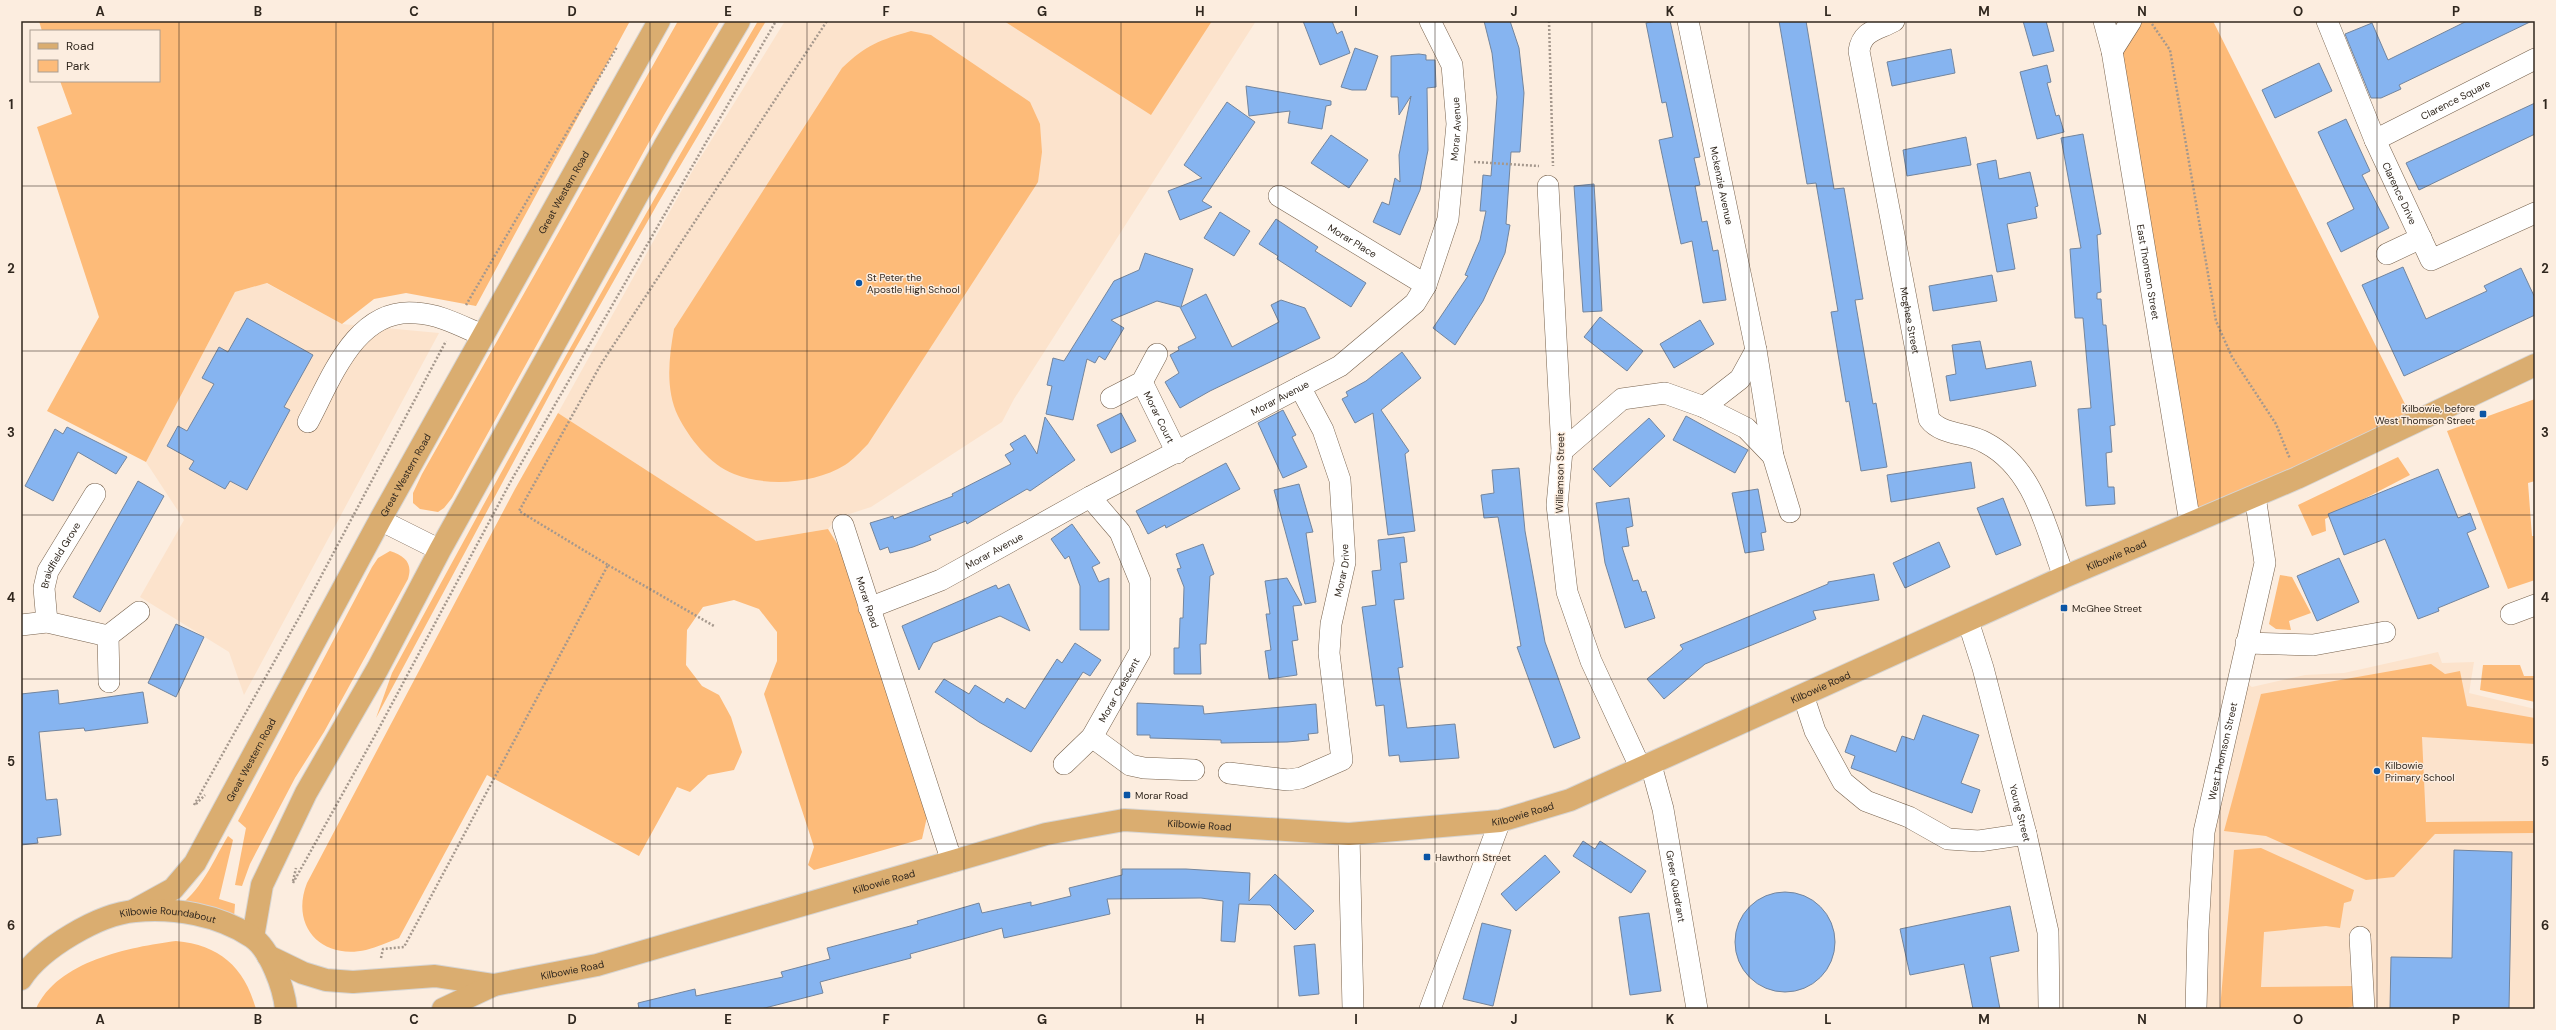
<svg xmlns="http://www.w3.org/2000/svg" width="2556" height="1030" viewBox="0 0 2556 1030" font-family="'DM Sans',sans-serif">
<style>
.built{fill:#fce3cc}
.green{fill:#fdbb79}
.building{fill:#86b4f0;stroke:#73859d}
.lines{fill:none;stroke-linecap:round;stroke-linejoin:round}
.minor-casing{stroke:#77624d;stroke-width:22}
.major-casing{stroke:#d6d4d2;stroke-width:24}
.path{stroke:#a5988d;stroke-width:2.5;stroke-dasharray:2 2;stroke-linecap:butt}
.minor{stroke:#fff;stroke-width:21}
.major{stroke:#daad70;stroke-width:22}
.grid{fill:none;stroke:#30271e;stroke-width:1;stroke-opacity:0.55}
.poi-dot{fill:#0b55a5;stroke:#fceddf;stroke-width:1.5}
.labels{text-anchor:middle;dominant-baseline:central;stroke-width:3;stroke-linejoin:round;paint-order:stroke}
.street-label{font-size:10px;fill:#30271e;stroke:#fceddf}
.poi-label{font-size:10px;fill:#30271e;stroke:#fceddf;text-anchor:start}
.neatline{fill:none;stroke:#30271e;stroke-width:1.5}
.grid-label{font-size:13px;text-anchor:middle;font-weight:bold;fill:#30271e}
</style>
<rect width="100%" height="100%" fill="#fceddf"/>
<path class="built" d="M785,21H1256L1014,399L1002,422L871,507L837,518L828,529L756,541L558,413L694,168Z
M266,283L342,324L439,333L244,695L229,652L140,597L184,520L146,462L235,292Z
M2438,652L2442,663L2474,662L2469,693L2535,709V1009H2196L2198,930L2240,678L2252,687L2305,675L2344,673Z"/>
<path class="green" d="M39,21H630L476,306L406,293L374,299L342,324L267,283L235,292L146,462L47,411L99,317L37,127L72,114L60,81H159V31H42Z
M678,21H720L664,115L452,498L444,508L438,512L420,509L413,503V493L422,474Z
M758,21H766L658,203L558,379L376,718L392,673C511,453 631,235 758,21Z
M1004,21H1212L1151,115Z
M2131,21H2213L2416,426L2190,523L2112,51Z
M911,31L931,35L1030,102L1040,124L1042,152L1038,182L868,444C861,451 853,460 845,465C814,484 767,487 734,474C710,465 689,438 678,416C665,389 669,357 674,329L842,68C866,45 880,40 911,31Z
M2535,399V481L2528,483L2532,536H2535V580L2508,589L2447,431Z
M558,413L756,541L828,529L843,553L927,817L922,839L814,870L808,865L814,847L764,694L777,661V632L759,609L734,600L703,607L687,630L686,665L702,686L719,695L731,717L742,752L734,770L708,775L690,792L677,787L639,856L487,775L399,938C388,942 377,947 366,950C321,960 290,926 307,883L515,489Z
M2398,457L2410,475L2325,519L2326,531L2312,536L2298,505Z
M390,551C405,556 413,563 408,579L324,732L295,778L250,864L242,886L235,885L246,828L238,821L372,567L378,558Z
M2280,575L2292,577L2311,613L2289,621L2291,630L2276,629L2269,624Z
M2431,664L2445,674L2460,671L2467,706L2535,718V744L2422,737L2426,822L2533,821L2534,833L2435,834L2394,877L2366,880L2266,836L2224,831L2261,694Z
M2483,665H2520L2524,676H2535V702L2480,690Z
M228,836L233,840L219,899L235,904L234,918L185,904V901C205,883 214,859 228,836Z
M2261,848L2354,890L2351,901L2344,903L2340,928L2326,926L2264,932L2261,987L2356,986L2354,1006L2344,1009H2220L2234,850Z
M176,941C219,945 244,966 256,1009H36C57,961 130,947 176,941Z"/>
<path class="building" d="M1303,21H1332L1337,34L1342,31L1350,53L1320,65Z
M1484,21H1510L1519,48L1524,93L1520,152H1511L1506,224L1510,225L1505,253L1483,301L1455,345L1433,328L1468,276L1465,275L1480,240L1486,211H1480L1483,175L1491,176L1497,97L1492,53Z
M1656,21H1670L1700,157L1694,158L1700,185L1695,186L1702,222L1707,221L1713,251L1718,250L1726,300L1703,303L1692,241L1681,244L1659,140L1673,137L1666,102L1662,103L1646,23Z
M1779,21H1806L1834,189L1844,188L1863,299L1855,300L1873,404L1876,403L1887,467L1861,471L1849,401L1846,402L1831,312L1838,311L1816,183L1807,184Z
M2023,21H2046L2054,51L2033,56Z
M2467,21H2532L2399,85L2401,89L2381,98H2371L2345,34L2372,23L2388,60Z
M1355,48L1378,56L1366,90H1352L1341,87Z
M1951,49L1955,73L1892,86L1887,62Z
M1419,54L1426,55V60H1435L1436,87L1427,88L1428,150L1420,190L1400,235L1373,222L1382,202L1389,205L1395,178L1400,182L1399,155L1411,96L1399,115L1398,97H1391V56Z
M2319,63L2332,91L2275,118L2262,90Z
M2047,65L2051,82L2047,83L2056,116L2059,115L2064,132L2037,139L2020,72Z
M1246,86L1331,101V105L1326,106L1322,129L1288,123L1290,111L1249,116Z
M1227,102L1255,122L1202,201L1212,207L1180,220L1168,191L1202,178L1184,165Z
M2535,103V134L2419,190L2406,163Z
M2346,119L2370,171L2362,175L2389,228L2341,252L2327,223L2354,209L2318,132Z
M2083,134L2101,234L2097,235L2101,292L2097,293V299H2101L2103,325H2106L2115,425L2110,426L2112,452L2106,453L2108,487H2114L2115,504L2086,506L2078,409L2091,408L2083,318H2075L2070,249L2081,248L2061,138Z
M1331,135L1368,160L1349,188L1311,163Z
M1966,137L1971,165L1907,176L1903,150Z
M1996,160L1999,179L2030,172L2038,206L2035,207L2037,218L2007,224L2015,269L1997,272L1977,164Z
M1594,184L1602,311L1583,312L1574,186Z
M1220,212L1250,231L1234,256L1204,238Z
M1276,219L1318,247L1315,251L1366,283L1351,307L1277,259L1278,256L1259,244Z
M1145,253L1193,269L1181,307L1206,294L1232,347L1279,322L1271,305L1281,300L1305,308L1320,338L1210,391L1180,408L1165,382L1179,373L1170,355L1179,350L1178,347L1196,338L1180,307L1157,301L1111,320L1124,328L1105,360L1099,356L1095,363L1087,359L1073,420L1046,414L1052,386L1047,385L1053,358L1064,361L1114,281L1139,270Z
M2403,267L2426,319L2487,291L2484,286L2521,268L2535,298V315L2404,376L2362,285Z
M1992,275L1997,301L1933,311L1929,286Z
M1600,317L1643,351L1627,371L1584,337Z
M247,318L313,355L284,407L290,410L247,490L230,481L225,489L189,469L194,461L167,446L178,426L187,431L214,384L202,378L219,347L228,352Z
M1700,320L1714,344L1674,368L1660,344Z
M1980,341L1986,369L2031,361L2036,386L1950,401L1946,376L1956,374L1952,345Z
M1402,352L1421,378L1381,410L1409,451L1405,454L1415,531L1388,535L1373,413L1355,423L1342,399L1348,396L1346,392L1366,381Z
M1283,410L1296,435L1292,437L1307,467L1283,478L1258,423Z
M1121,413L1136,441L1111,453L1097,425Z
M1686,416L1748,450L1735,473L1673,440Z
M1045,417L1075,460L1030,491L1027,489L967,524L966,521L929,536L931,540L913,547L890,553L888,547L880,550L870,523L893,516L894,519L953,496L952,494L1011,464L1005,455L1014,450L1010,444L1025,435L1037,454Z
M1649,418L1665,436L1610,487L1593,469Z
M67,427L127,457L116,474L78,452L53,501L25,486L55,429L63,434Z
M1971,462L1975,488L1891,502L1887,475Z
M1226,463L1240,489L1166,528L1165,525L1148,534L1136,511Z
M1519,468L1525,531L1545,642L1580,738L1554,748L1517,647L1521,646L1498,517L1484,518L1481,495L1494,493L1492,470Z
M2438,469L2458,518L2470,513L2476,529L2467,533L2489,587L2438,608L2439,611L2418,619L2385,539L2344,555L2328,514Z
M138,481L164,496L100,612L73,597Z
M1299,484L1313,532L1306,533L1316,602L1305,604L1274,490Z
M1758,489L1766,532L1761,533L1764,550L1745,553L1732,493Z
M1629,498L1633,526L1626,528L1629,546L1622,547L1633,581L1638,580L1642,592L1646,591L1655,618L1625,628L1605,563L1596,503Z
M2003,498L2021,545L1996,555L1977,508Z
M1072,524L1100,563L1092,567L1099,582L1109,578V630H1080V586L1069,556L1065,559L1051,539Z
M1404,537L1407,562L1400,563L1404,599L1394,600L1403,667L1398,668L1407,728L1455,724L1459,758L1400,762L1399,755L1389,756L1384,705L1376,706L1362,607L1376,605L1372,571L1381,570L1378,540Z
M1939,542L1950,567L1905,588L1893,563Z
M1203,544L1214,574L1210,576L1206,644H1200L1201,674H1174V648H1179L1180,618H1183L1184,587L1177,569L1181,568L1176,554Z
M2339,558L2359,602L2317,621L2297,576Z
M1874,574L1879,600L1813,611L1816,619L1705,664L1664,699L1647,679L1683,649L1680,645L1828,584V582Z
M1287,578L1302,605L1293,606L1298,640L1292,641L1297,675L1269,679L1265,651L1271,650L1266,614H1270L1265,581Z
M1009,584L1030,631L1000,616L933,643L919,670L902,626L996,585L998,589Z
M176,624L204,637L176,697L148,683Z
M1075,643L1101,660L1090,676L1083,672L1031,752L979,722L935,692L944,679L969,694L975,685L1004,703L1007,698L1025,709L1057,659L1062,663Z
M58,690L59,704L143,692L148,723L85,731L84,728L39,732L46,800L57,799L61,835L37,838L38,843L21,845V694Z
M1137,703L1203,706L1204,714L1316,704L1318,733L1308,734L1309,740L1287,742L1221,743V740L1150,738V735H1137Z
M1923,715L1979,735L1961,783L1980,790L1972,813L1851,768L1855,756L1845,752L1851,735L1896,752L1902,736L1914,740Z
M1583,841L1595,849L1600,841L1646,871L1631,893L1573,856Z
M2454,850L2512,852L2509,1009H2390L2391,957L2452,958Z
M1545,855L1560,872L1516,911L1501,894Z
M1122,869H1186L1250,873L1249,901L1275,874L1314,911L1295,930L1270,905L1239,904L1235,942L1221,941L1223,901L1201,898L1107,899L1110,914L1004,938L1002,928L910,954L911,958L820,982L823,993L761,1009H639L638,1003L695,989L696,996L783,977L781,972L830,959L827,948L918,924L917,921L979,903L982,913L1031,902V906L1071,896L1069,888L1122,875Z
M1735 942a50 50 0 1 1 100 0a50 50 0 1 1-100 0Z
M2010,906L2019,951L1990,957L2000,1009H1973L1964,964L1910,975L1900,929Z
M1649,913L1661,991L1630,995L1619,917Z
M1482,923L1511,930L1493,1006L1463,999Z
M1315,944L1319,994L1299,996L1294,946Z"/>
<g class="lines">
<defs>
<g id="minor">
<path id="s1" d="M1688,21L1756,350L1773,456L1790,512"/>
<path id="s2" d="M1894,21C1878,30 1862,30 1859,51L1929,419C1942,436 1968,432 1986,443C2035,469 2046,529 2064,577"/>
<path id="s3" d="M2104,21L2112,51L2190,523"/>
<path id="s4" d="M2327,21L2375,140L2431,260L2535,213"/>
<path d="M2112,51L2131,21"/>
<path id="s5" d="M2375,140L2535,59"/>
<path d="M1548,186L1562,451L1557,505L1567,592L1591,661L1641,769"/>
<path id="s6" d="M1279,196L1426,285"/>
<path d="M2387,254L2421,238"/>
<path id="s7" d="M1142,382L1177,453"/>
<path d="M1111,398L1142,382L1157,354"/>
<path d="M1704,407L1740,379L1756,350"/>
<path d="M308,422C331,379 356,307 416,313C439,314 461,326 482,335"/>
<path d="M1562,451L1622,399L1665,393L1704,407L1746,428L1773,456"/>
<path d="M380,520L440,550"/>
<path id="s8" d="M843,525L952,862"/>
<path id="s9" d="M869,608L941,580L1090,497L1340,366L1415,303L1426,285L1448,219L1457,124L1452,65L1430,21"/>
<path d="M2511,614L2535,605"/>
<path id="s10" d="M1968,621L1983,668L2026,834L2048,932L2049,1009"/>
<path id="s11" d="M47,622L44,588L48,571L95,494"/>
<path d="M21,625L47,622L108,636L109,682"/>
<path d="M108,636L139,612"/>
<path d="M2246,643L2313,645L2385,632"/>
<path d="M1803,695L1815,731L1843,782L1866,801L1909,817L1948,839L1979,841L2026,834"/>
<path d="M1092,737L1130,765L1144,768L1194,770"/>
<path id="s12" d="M1064,764L1092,737L1140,652V581L1120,532L1090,497"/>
<path id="s13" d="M1651,765L1663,809L1697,1009"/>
<path id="s14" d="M1229,773L1288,780L1301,778L1342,760L1329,653L1331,624L1345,562L1340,480L1323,430L1300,387"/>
<path d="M1349,834L1353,1009"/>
<path d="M2360,937L2364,1009"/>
<path d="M1430,1009L1500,821"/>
<path id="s15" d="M2196,1009L2198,930L2204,832L2265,563L2255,496"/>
</g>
<g id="major">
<path id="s16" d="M133,911L173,889L195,863L380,520L659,21"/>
<path d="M253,937L262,885L306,793L378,668L440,550L664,147L739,21"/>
<path d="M268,956L303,973L326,980L353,982L435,976L494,985"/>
<path id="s17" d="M21,979C41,948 99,914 135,911C174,907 219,915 252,937C270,949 284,988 286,1009"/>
<path id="s18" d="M443,1009L494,985L597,965L1046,834L1124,820L1349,834L1500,821L1570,800L2064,577L2297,478L2535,365"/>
</g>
</defs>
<use href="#minor" class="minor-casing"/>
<use href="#major" class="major-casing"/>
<path class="path" d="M1549,21L1553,166
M2152,24L2170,50L2216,321L2232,357L2276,424L2290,459
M1474,162L1539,166
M466,305L617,47
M608,565L714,626
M196,804L205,795
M194,805L301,614L446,341
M293,881L296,868
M293,883L378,730L511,481L776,21
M381,958L383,949L404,947L608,565L519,511L601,364L827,21"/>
<use href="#minor" class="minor"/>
<use href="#major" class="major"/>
</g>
<path class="grid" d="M179,21V1009M336,21V1009M493,21V1009M650,21V1009M807,21V1009M964,21V1009M1121,21V1009M1278,21V1009M1435,21V1009M1592,21V1009M1749,21V1009M1906,21V1009M2063,21V1009M2220,21V1009M2377,21V1009M21,186H2535M21,351H2535M21,515H2535M21,679H2535M21,844H2535"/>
<g class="poi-dot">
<circle cx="859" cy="283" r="4"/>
<rect x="2479" y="410" width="8" height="8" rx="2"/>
<rect x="2060" y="604" width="8" height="8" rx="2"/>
<circle cx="2377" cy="771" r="4"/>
<rect x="1123" y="791" width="8" height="8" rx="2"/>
<rect x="1423" y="853" width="8" height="8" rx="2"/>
</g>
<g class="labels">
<g class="street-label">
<text stroke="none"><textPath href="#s5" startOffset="90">Clarence Square</textPath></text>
<text stroke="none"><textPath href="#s9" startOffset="809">Morar Avenue</textPath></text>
<text stroke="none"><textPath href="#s1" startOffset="168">Mckenzie Avenue</textPath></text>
<text stroke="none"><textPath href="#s16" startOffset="845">Great Western Road</textPath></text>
<text stroke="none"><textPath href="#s4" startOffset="187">Clarence Drive</textPath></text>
<text stroke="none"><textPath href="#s6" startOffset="86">Morar Place</textPath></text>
<text stroke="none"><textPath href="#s3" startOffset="255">East Thomson Street</textPath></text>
<text stroke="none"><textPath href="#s2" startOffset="323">Mcghee Street</textPath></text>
<text stroke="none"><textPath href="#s9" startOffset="462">Morar Avenue</textPath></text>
<text stroke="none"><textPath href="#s7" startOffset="39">Morar Court</textPath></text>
<text transform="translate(1560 473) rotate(-89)">Williamson Street</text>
<text stroke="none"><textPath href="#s16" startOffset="521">Great Western Road</textPath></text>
<text stroke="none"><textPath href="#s9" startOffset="138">Morar Avenue</textPath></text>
<text stroke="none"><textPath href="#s18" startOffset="1757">Kilbowie Road</textPath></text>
<text stroke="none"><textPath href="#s11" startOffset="71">Braidfield Grove</textPath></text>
<text stroke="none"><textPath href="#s14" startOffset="309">Morar Drive</textPath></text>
<text stroke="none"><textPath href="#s8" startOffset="81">Morar Road</textPath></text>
<text stroke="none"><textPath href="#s18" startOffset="1433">Kilbowie Road</textPath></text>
<text stroke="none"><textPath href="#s12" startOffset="93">Morar Crescent</textPath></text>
<text stroke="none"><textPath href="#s15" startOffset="260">West Thomson Street</textPath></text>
<text stroke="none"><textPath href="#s16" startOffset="197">Great Western Road</textPath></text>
<text stroke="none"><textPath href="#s18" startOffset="1109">Kilbowie Road</textPath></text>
<text stroke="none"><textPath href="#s10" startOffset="199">Young Street</textPath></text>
<text stroke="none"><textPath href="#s18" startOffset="784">Kilbowie Road</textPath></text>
<text stroke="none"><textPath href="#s18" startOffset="460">Kilbowie Road</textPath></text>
<text stroke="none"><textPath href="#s13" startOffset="124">Greer Quadrant</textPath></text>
<text stroke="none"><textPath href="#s17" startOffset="169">Kilbowie Roundabout</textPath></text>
<text stroke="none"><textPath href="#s18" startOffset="136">Kilbowie Road</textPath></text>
</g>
<g class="poi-label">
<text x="867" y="277">St Peter the<tspan x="867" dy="12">Apostle High School</tspan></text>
<text x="2475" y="408" text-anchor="end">Kilbowie, before<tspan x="2475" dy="12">West Thomson Street</tspan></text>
<text x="2072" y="608">McGhee Street</text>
<text x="2385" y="765">Kilbowie<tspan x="2385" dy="12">Primary School</tspan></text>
<text x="1135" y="795">Morar Road</text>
<text x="1435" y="857">Hawthorn Street</text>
</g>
</g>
<rect width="2556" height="1030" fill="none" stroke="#fceddf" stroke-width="44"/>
<rect x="30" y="30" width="130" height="52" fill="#fceddf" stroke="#aa9e92"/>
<rect x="38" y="43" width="20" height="6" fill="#daad70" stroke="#aa9e92"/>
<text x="66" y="50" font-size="12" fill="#30271e">Road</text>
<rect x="38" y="60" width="20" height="12" fill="#fdbb79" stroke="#aa9e92"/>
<text x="66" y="70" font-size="12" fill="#30271e">Park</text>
<rect x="22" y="22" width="2512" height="986" class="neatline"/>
<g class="grid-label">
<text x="100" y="16">A</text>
<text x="258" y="16">B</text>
<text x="414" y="16">C</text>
<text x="572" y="16">D</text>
<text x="728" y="16">E</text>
<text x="886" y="16">F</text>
<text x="1042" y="16">G</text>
<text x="1200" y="16">H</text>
<text x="1356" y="16">I</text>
<text x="1514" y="16">J</text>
<text x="1670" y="16">K</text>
<text x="1828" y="16">L</text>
<text x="1984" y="16">M</text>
<text x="2142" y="16">N</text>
<text x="2298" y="16">O</text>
<text x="2456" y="16">P</text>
<text x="11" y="109">1</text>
<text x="2545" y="109">1</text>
<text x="11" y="273">2</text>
<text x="2545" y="273">2</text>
<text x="11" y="437">3</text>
<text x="2545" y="437">3</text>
<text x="11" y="602">4</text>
<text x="2545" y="602">4</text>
<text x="11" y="766">5</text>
<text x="2545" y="766">5</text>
<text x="11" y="930">6</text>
<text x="2545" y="930">6</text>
<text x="100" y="1024">A</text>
<text x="258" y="1024">B</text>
<text x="414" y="1024">C</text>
<text x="572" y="1024">D</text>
<text x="728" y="1024">E</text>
<text x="886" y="1024">F</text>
<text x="1042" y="1024">G</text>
<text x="1200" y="1024">H</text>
<text x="1356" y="1024">I</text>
<text x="1514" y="1024">J</text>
<text x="1670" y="1024">K</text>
<text x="1828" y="1024">L</text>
<text x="1984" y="1024">M</text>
<text x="2142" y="1024">N</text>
<text x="2298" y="1024">O</text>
<text x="2456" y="1024">P</text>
</g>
</svg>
